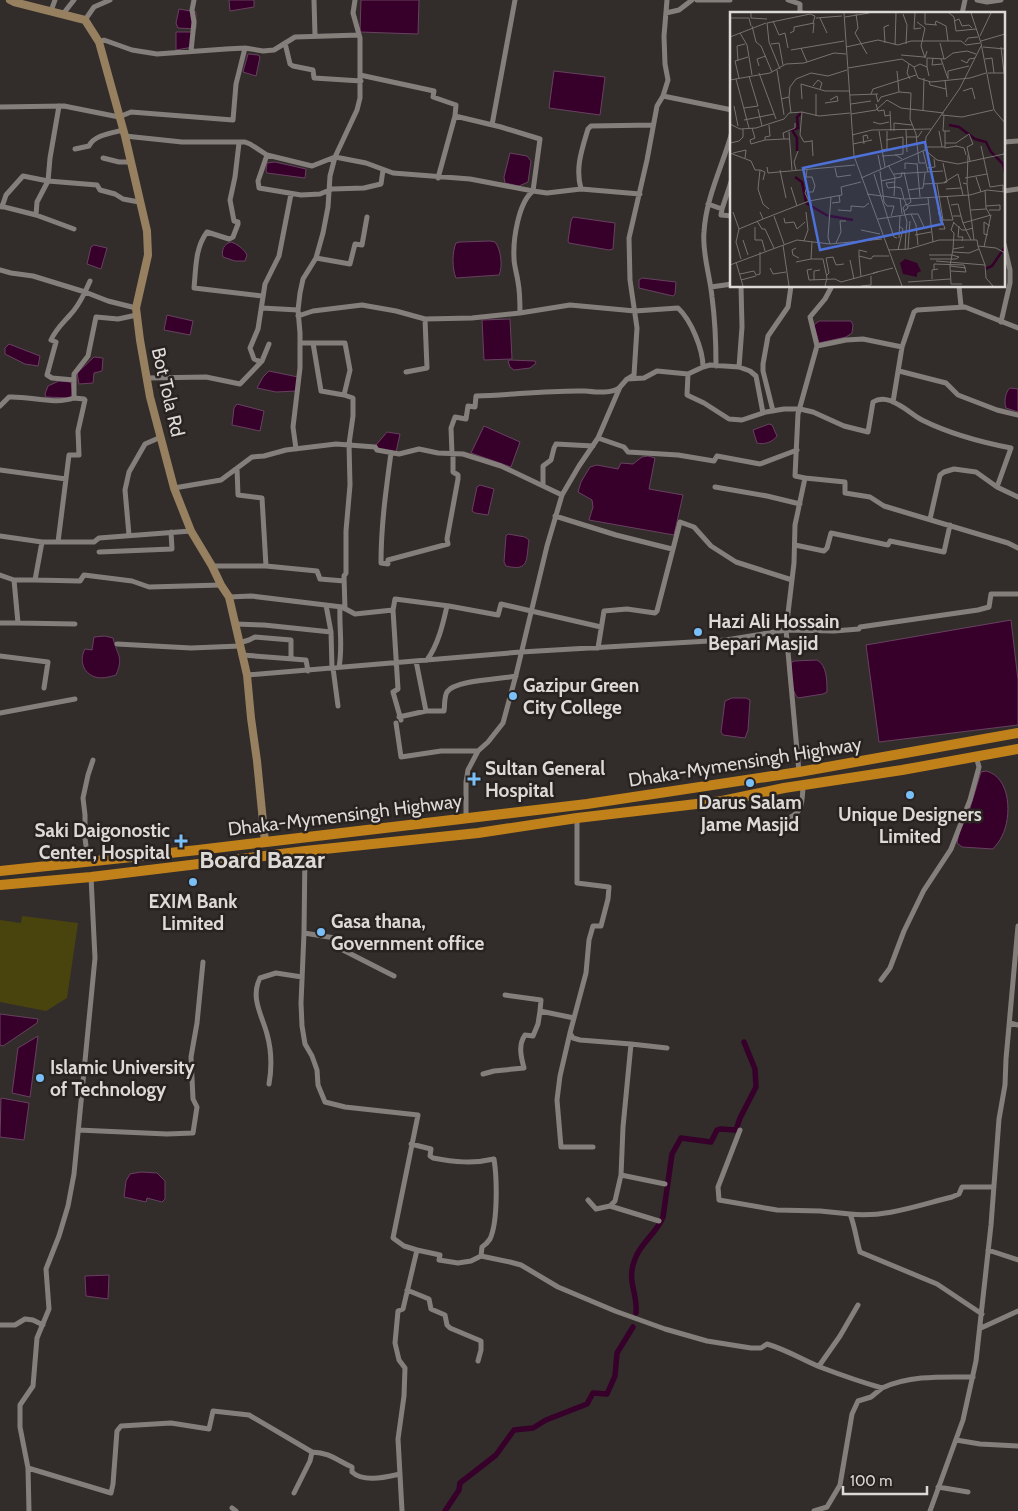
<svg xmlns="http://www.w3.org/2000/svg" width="1018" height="1511" viewBox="0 0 1018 1511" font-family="Cabin,sans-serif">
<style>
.green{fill:#49440d}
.water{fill:#36002b;stroke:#68415f}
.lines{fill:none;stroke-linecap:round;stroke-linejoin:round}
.canal{stroke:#36002b;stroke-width:5.5}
.street{stroke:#857f7c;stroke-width:5}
.secondary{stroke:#97805f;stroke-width:8}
.highway{stroke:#c0811b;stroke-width:10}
.poi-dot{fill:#79bff8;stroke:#282321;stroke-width:2}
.labels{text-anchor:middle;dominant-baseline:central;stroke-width:5;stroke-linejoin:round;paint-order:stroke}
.street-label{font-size:19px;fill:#dcd9d7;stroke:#282321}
.poi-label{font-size:19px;font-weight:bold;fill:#dcd9d7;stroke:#282321;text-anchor:start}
.district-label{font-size:24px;font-weight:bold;fill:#dcd9d7;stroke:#282321}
.inset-river{fill:none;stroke:#36002b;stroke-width:2.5}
.inset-road{fill:none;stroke:#767270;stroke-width:1}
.view{fill:#4d71d8;fill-opacity:0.15;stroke:#4d71d8;stroke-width:2.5}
.inset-edge{fill:none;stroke:#dcd9d7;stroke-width:2.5}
</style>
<rect width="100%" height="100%" fill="#322d2b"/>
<path class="green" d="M22,916L78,923L67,998L46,1011L0,1002V920L21,923Z"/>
<path class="water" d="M229,0H254V7L230,11Z
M361,0H419L418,34L360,32Z
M179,9L196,12V29L178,28L176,23Z
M176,32H193V47L176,50Z
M248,54L258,55L260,57L256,76L243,72Z
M554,71L605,77L600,115L549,108Z
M510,153L527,156L531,161L528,182L519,186L505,183L504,177Z
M275,162L306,169L305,178L267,173L266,171L267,163Z
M573,217L615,223L613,249L609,250L569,243L568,241L571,221Z
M490,241L495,242C501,249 503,267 499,275L456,278C452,269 452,252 456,243L460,242Z
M231,242C237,244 244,249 247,255L245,261H235L223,257C221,250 224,244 231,242Z
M94,245L107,248L101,269L87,264L91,247Z
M642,278L676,282L675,294L673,296L639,288V280Z
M167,315L193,321L190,335L164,330Z
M510,319L512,359L484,360L482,320Z
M819,321H851L853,325L852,333L846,337L819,343L814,325Z
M9,344L40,356L38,366L25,364L5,354V348Z
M94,357L103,358L102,371L94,373L93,383L79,384L77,373Z
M510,360L535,361L536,363L530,368L514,370L510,367L508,361Z
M269,371L298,377L296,391L276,392L257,388L263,377Z
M59,381L71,382L73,396L71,398L46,397L45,394L48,386Z
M1010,388L1018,389V412L1006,408C1004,403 1005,392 1010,388Z
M237,404L264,411L260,431L232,425L234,408Z
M769,424L772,425L777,436C773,442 764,445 757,443L753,430Z
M484,426L520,442L511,467L471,453Z
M387,432L400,434L396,452L378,449L376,445Z
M648,456L655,458L649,489L683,495L674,535L589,520L593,507L592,500L578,492L581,482L590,467L597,465L618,469L621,463L633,464L642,457Z
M480,485L494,489L488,515L475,513L472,511L477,487Z
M508,534L525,537L529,540C526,559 530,572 506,566L504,562L506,536Z
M1011,620L1018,680V725L879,742L866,645Z
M105,636L113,638C117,656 124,656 116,675C109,677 102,679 95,677C83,673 79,660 85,649L92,650L94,637Z
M817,660C827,665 827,681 827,692L823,694L798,698C790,690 792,674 791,663L794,661Z
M732,698H746L750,700L748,730L745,738L723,735L721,732L725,701Z
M986,771C1011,777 1012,817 1002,836C1000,841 996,845 993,849L962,847L957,843L960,828L969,811L981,772Z
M0,1014L38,1019L37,1023L3,1046L0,1045Z
M38,1036L30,1097L12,1093L18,1048Z
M1,1098L29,1103L24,1140L0,1137Z
M141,1172L157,1173L165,1181V1199L162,1202L147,1198L146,1202L124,1197L126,1181L130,1174Z
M109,1275L108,1299L86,1296L85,1276Z"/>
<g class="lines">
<path class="canal" d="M636,1313C638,1293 626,1281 635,1259C641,1242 657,1233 663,1217L672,1154L681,1138L711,1142L717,1130L720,1129L736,1130L740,1118L756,1087L755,1069L744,1042
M445,1511L459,1490L460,1483L496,1455L514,1430L533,1428L546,1420L587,1404L593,1393L607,1394L615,1376L617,1353L633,1327"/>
<path class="street" d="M314,0L315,35
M697,0H730
M788,0L800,4V13L811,14
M977,0L987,2L1001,0
M51,11L55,0
M666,13L679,10L692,0
M63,14L74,0
M838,14H849
M962,14L965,0
M85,20L94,7L110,0
M99,42L104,40L132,50L157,54L226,49L245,48L263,51L274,50L295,37L359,35
M285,43L290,64L293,66L313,70L314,78L361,81
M191,51L194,22L192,10L194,0
M360,75L434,91L433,97L456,105L455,116L501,127L540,139L533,191C518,203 513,240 514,258C514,266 517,274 518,282C520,292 520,303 520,313
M663,96L732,110
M0,107L64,106L119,117L131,112L233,120L236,84L245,48
M492,125L515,0
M125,136L182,142H245L250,144L267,155L312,166L335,157L366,163L393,173L470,179L533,191L547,193L581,189L640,194
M1004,142L1018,141
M239,143L235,177L230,200L234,221L238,222V224L233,237L229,239L207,232C195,248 196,268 194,288L262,296
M75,149L89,146C94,135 112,133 123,130
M267,155L258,181L259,188L301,195L320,194L332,189L364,188L381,184L383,170
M103,158L119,162H131
M438,178L455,116
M581,189C575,168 582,149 588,129L591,126L653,125
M1004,191L1018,189
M708,204L722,209L721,215L732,216
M0,206L36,215L74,229
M2,207L6,195L23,176L48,181L50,158L59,106
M722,209L732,179
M36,215L37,202L48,181L97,185L100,190L115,194L123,199L139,202
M316,258L350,264L355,244L362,245L367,217
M0,270L11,273L33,276L85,292C81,300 77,308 70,315C62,324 56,329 51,340L56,342L47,375L52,378L74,380
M90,281L85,292L108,301L136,308
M959,286L961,306
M711,287L732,284
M262,308L298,310
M298,316L313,311L362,305L396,311L425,319L472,318L520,313L570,305L635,311L678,308C691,320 703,349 703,367
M1001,322L1010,283V270L1004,244
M300,343H345L350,370L344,395L353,398V416L349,444L350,485L346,531V573L344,576L345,609
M313,343L321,391L344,395
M817,346L810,317L825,299L832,286
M261,362L254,359L250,348L258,329L265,284L279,256L291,194
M716,366C716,342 715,319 712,297C710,275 702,254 704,232C706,197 723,165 732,132
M739,367L742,327L741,286
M899,371L946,383L958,395L997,410L1018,415
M406,372L427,368L425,319
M688,374L687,395L704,403L729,419L742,420L766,412L784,409H800L813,412L844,426L868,432L873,402C881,397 891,400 899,405C907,409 914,416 922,420C950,434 980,442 1011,448L997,487
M147,378L206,377L240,384L262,361L269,344
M629,378L634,375L637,328L630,280L629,238L647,160L657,106L663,96L668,80L665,64L664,36L667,0
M893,402L902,347
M0,406L9,397C30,396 54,405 74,398
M773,411L763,371V364L768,336L788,307L791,286
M598,438L624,447L628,452L678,455L714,461L717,456L760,464L797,450
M296,449L293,427L300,368V333L298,310L300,293L303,279L316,258L323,233L328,207L330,176L335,157L357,110L360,98V38L353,13L355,0
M391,453C386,490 381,525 381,563L388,564V560L448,544L447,539L458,479V475L453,472V454
M452,454L451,428L455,417L466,419L468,406L475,407L476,396C512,395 549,390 585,391C596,392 610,394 619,388
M237,468L238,495L262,498L266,566
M0,470L66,479
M805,478L845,482V493L870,497L884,506L1008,543L1018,548
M543,486V466L551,460L554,448L556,444L593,446
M715,487L767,496L800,504
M174,488L221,480L252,457L264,456L286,450L336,444L375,447L377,450L399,454L419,449L438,453L463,454L501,466L562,495
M555,516L616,535L672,549
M930,519L940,475L944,472L954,469L976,472L997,487L1018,497
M129,535L125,490L129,472L145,444L161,437
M0,536L42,542H94L99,538L191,531
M42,542L35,580H14L18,623L75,624
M58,542L69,455H79L78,431L85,400L84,399L74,398V374L88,356L96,317L118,319L137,315
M795,545L824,551L827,548L831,533L888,545L890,541L944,552L950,525
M99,552L172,549L171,532
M212,566H266L317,571L320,579L344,581
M0,575L14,580
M35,580L80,581L84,575L132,581L149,587L221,585
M229,597L251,596L342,607L355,614L393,610L395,599L449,606L498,615L501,604L601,627
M326,605L331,632L332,668
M393,610L398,689L393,692L401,720
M0,623H18
M235,624L264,625L331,632
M239,643L249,640L255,637L291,640V658
M117,644L191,648L240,646
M598,648L604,611L627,609L655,613L657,611L680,522L694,527L711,546L736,562L792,580
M242,655L306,660L308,671
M0,656L48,662L44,688
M427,660C438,645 443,624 447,606
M416,661L426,711
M339,667C343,646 339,629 340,607
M333,668L338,706
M247,675L521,652L726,640L786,630L834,631L859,629L860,627L978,610L989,607L991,594H1018
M0,713L75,699
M399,717L426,711H444C445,705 444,697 447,692C455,680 501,679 516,676
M396,723L401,757L441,751H478
M799,772L786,630L794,563L795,525L805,478L795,476L798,414L817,346L846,340L863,339L902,347L914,312L917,310L965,307L1018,328
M466,818V782L468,770L478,751L488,742L503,723L516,675L547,546L562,495L579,466L598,438L620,387L627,379L644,378L657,371L688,374L703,367L710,365L739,367L750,371L756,376L763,413
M577,818V883L609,887L608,899L601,926H593L589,940L586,973L570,1033L573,1038L580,1040L631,1044L623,1127L621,1175L615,1201L610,1206L596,1209L588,1200
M782,821C803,813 802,807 803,786
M305,851L304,933L301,1003L302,1026L305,1044L312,1056L317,1070L318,1085L325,1102L345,1107L418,1115L393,1238L404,1246L417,1250L403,1309L398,1311L395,1343L399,1360L405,1368L404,1396L398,1439L402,1511
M88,862L85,838V815L83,798L88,775L93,760
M304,933L335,938L339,948L394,976
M881,980L890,968L904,931L924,890L951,849L970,800L979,767L976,756
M505,995L541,1000L540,1011
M1010,1023L1018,1025
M570,1033L560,1076L557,1100L561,1147H593
M631,1044L667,1048
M483,1074L494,1071L524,1068C521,1057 518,1045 525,1035L533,1036L538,1024L540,1011L574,1018
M269,1084C272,1067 272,1052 267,1034C262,1015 250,998 260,978L276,973L302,977
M78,1130L167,1134L193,1133L197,1107L193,1099L191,1057L197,1023L203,962
M740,1130L718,1187L719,1200L777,1210L820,1211L850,1214C855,1226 856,1239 860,1252L937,1284L982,1314
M411,1144L431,1149L430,1156L433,1158C454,1162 473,1164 494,1159C497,1178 498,1222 490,1239C488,1242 485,1245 482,1247L481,1256
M621,1175L665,1184
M610,1206L659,1221
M850,1214C885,1218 919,1205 952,1197L959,1194L962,1187H994
M417,1250L440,1255L439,1260L458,1263L471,1261L481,1256L510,1262L521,1265L558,1287L615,1311L665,1329L707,1341L751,1348H761L767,1344C787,1350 801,1359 820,1367C841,1375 861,1382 882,1388C911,1375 942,1377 973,1377
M988,1250L1018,1260
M407,1290L429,1299L431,1309L445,1315L447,1325L450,1328L481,1341V1350L478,1361
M0,1325H15L25,1319L33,1320L43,1325
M981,1328L1018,1311
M819,1366L840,1336L858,1305
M956,1440L980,1444L1018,1446
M312,1452C331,1453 336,1460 352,1467V1472C364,1483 386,1477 400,1474
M28,1468L111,1493L113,1484L117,1431L121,1426L171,1423L209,1429L213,1411L249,1415L312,1452L310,1461L294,1493
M938,1487L968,1492
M232,1508L236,1511
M29,1511L28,1468L20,1427V1405L33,1386L37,1338L49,1309L46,1269L59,1236L68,1206L74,1174L95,958L91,877
M814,1511L827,1507L840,1485L852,1414L858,1401L871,1397L882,1388
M930,1511L963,1420L976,1361L991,1225L999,1119L1005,1085L1006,1059L1018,926"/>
<path class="secondary" d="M10,0L14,2L85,20L99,42L125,136L147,231L148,255L136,308L140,340L150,397L174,488L191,531L212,566L221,585L229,597L247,675L251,718L257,761L265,842"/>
<path class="highway" d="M0,871L198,850L587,804L799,772L1018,733
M0,885L91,877L305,851L478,833L577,818L722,801L784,788L902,770L1018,749"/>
</g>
<g class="poi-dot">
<circle cx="698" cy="632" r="5"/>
<circle cx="513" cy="696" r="5"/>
<path d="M471.5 771.5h5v5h5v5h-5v5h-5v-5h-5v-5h5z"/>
<circle cx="750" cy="783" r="5"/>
<circle cx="910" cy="795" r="5"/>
<path d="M178.5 833.5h5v5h5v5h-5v5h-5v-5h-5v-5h5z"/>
<circle cx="193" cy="882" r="5"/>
<circle cx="321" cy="932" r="5"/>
<circle cx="40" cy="1078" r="5"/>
</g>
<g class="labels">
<g class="street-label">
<text transform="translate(168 392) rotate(77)">Bot Tola Rd</text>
<text transform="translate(745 762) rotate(-9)">Dhaka-Mymensingh Highway</text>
<text transform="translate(345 815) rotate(-7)">Dhaka-Mymensingh Highway</text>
</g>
<g class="poi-label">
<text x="708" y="621">Hazi Ali Hossain<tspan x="708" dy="22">Bepari Masjid</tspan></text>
<text x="523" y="685">Gazipur Green<tspan x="523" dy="22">City College</tspan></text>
<text x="485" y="768">Sultan General<tspan x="485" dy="22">Hospital</tspan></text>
<text x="750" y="802" text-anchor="middle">Darus Salam<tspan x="750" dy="22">Jame Masjid</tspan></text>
<text x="910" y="814" text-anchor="middle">Unique Designers<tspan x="910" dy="22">Limited</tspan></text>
<text x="170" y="830" text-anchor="end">Saki Daigonostic<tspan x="170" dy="22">Center, Hospital</tspan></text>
<text x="193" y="901" text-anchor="middle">EXIM Bank<tspan x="193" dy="22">Limited</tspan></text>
<text x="331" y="921">Gasa thana,<tspan x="331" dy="22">Government office</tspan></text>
<text x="50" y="1067">Islamic University<tspan x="50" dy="22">of Technology</tspan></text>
</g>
<g class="district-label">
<text x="262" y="859">Board Bazar</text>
</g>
</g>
<g transform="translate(730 12)">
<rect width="275" height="275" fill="#322d2b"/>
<path d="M175,247L187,251L191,259L187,261V265L173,262L170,251Z" fill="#36002b"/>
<path class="inset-river" d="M219,113L229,115L245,127L256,130L261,140L273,152L275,161M67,139V126L62,118L68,116L67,105L71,101M65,165L72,170L76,190M76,191L98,204M100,204L123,208M255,257L262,254L275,235"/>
<path class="inset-road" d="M21,1V6L37,7M114,1L124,144L172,274M185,1L184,17L191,16M195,1V12L207,13M219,1L224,5L226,19L246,17M241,1L251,31L264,98L275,111M126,2L128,16L125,21L137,42M173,2L177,13L176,32M115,5L139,1M0,6H19L21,14M86,6L112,4M90,6L97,21M43,9L49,23L55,21L58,36M224,9L229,7L232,14L239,13L242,16M187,10L195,16L191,34L195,46L197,39M205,13L206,9L216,14L218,29M22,14L26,30L31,34L42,60M10,21L17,33L22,63M60,21L64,19V15L84,11L83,21M250,24L261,1M0,25L36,11M251,29L275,22M235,30L238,26L248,25M155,31L154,15L159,13M210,31L214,47M41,32L49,31L53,53M165,33L166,1M116,35L148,28L168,33L181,29H231L236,33L250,31M253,35L275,37M271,35L274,61M71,36L77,50M61,38L114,29M171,43L194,45M203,46L202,53L212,52M211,47L218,67M255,47L262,46L264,61M231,48L237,51L239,47L245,46M8,49L7,34L15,32M179,52L177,61L180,67M29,54L27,47L36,44M184,55L190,52L197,55L199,64M197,55V46L215,47L223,41L237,39L246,42M118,56L172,47L184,55L188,66L201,70L240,66L256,61M50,57L39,30L37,11L80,2L85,4L83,11M47,58L54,103M167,59L169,80L181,81L180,107L186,122L189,151H195M29,61L46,107M258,61H275M9,66L5,49L18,45M218,66V59L239,54M6,67L19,116M0,68L40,61L56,52L74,51L104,41L116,42M215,68L217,85M199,69L200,73L216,77M83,74L88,68L92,71L90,77M233,79L242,76L245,87M86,82V104M141,82L143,77L186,63M146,82L148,90L151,85L169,80M120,83L148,82M59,85L61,101M51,87L59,85L60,75L66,67L81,61L98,64L117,58M72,87L71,72L95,79H119M95,91L108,89L107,84L100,88M121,92L141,89M146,92L148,99L154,98L155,104L160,103M4,94L8,114M14,96L28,94L19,64M28,97L32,114M160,99L161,119M193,99L194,66M121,102L146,98L157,88L171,96L214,101M212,103L232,105L263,98M214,103L213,119H220M14,108L44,102M143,110L150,112L159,110M0,112L10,117L26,116L54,107L59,101L72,100M39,113L40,124L35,125V128L54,127M22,116L25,126L20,128L21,132L35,128M176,118L177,140M149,119L155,155M164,119V111L182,113M209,119L212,135H215M215,119V136L227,134M59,120L62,158M122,123L142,118L201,117M176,125H188L192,119M59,127H54L53,121L65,116V111M82,128L83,144M156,128L173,125M82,129L74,130L70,123L72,100L89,104L120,101M0,131L9,129L13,125V117M215,131H226L239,122L243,132L237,135L240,149M123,132L142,128M134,132L133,124L137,123L138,127M226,134L234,136L236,143M251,134L260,175L273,173V180M195,135H212M152,138L157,137V119M195,138L207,148L228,152L274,142L275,138M193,139L198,160M0,141L21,149L25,158H30M3,141L16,138L15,146M148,143L151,158M165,143L173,142V125M152,144L166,143L172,147M187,151L190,185M213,151L217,170L214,171M158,153L165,165L164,184M37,155L38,161L125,153M105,156L107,165L121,163M197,156L205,155L204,147M175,157V151L187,152M50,158L56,186M66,158L64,150L68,139M77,158L76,165H82L85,174L83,180H79M150,159L154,190M174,160L181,190L177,193M144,162L159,210L164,225L167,226M164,162L213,159M246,165L251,180M131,166L195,138L196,125L230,76L251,34M235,166L257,162M33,168L35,160L30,158L28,177L33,192L39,197M151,169L171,165L172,160M165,170L156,171L158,176L166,175M233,171L237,172L238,143M193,172L213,171L228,162L233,183M207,172L213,208M237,172L244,228M61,175L67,194M77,175L75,181L79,189M166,175L171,176L174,187M216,177L231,176M178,178L193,176L195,161M255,178L256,196L260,203M137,182L174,187L178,196L174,199M170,186L172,202M198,186L203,230M175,187L240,183L257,178L275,180M207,187L209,203M154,190L157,194H164L161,204M102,191L110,190L109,183M221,193L228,192L231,204M178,194L198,192M256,194L270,193V198H259M108,198L121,199V194L134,195L139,191M241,198L256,197M3,200L9,217L6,230L11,247M181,202H188L194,215M44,204L54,232M223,204H231L233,211M54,206L55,211L64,210L67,217L75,210M33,207L79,189L112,183L111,175L131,170M148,207L181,202L186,213L188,233M209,208H223L217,184M27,209L32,217H35L44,236M223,210L232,218H236L241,228M229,214L228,225H233L232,229M25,215V228H32L35,239M243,216L236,218L233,211L261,203L254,235M9,217L33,207L30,200M209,217H215L212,208M131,218L150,222M172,219L176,220L177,210L173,196L176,192M185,223L201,220M258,223L254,222V210L260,214M169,226L170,204M13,228L18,243M74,229L78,218L76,200M82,230L81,247H93L97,266L95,274M106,231L111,220L110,209H116M100,232L98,225L101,185M53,233L59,274M66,236L62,238L63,243L69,246M178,237L180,209M223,237L224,221L221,218L224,210M159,238L179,237L209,228H247L248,234L266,236L275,241M168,238L173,217L169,214M175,238L176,220M137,240L129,238V244L141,247L143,244H159M223,240L239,241L249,237M199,243H222L229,245L226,247M129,244L131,265M200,247H226M120,248L124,267M206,249L255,253L248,234M6,250L13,274M66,250L81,247M0,253L67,228L100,232L152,227M255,253L256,266L263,274M220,254L236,256M40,256L43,262L56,260M82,257L77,258L79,268L105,267L111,270L148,260M204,257V252L234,253M221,259L236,260L234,253M143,261L163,256M10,262L24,259L26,263L30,262V240M96,264L99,261L96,246L103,245L106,253L114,252M202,267V258L208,257M11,268L26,264M84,268V259L90,258M178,270L220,267M232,272H221L220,254L223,237L234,235M131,274L141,273V264"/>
<path class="view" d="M195,130L212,212L90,238L73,156Z"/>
<rect width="275" height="275" class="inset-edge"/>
</g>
<path d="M843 1486v8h84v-8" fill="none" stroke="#dcd9d7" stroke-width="2.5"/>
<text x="850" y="1486" font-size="15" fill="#dcd9d7" stroke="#282321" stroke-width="4" paint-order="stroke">100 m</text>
</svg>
